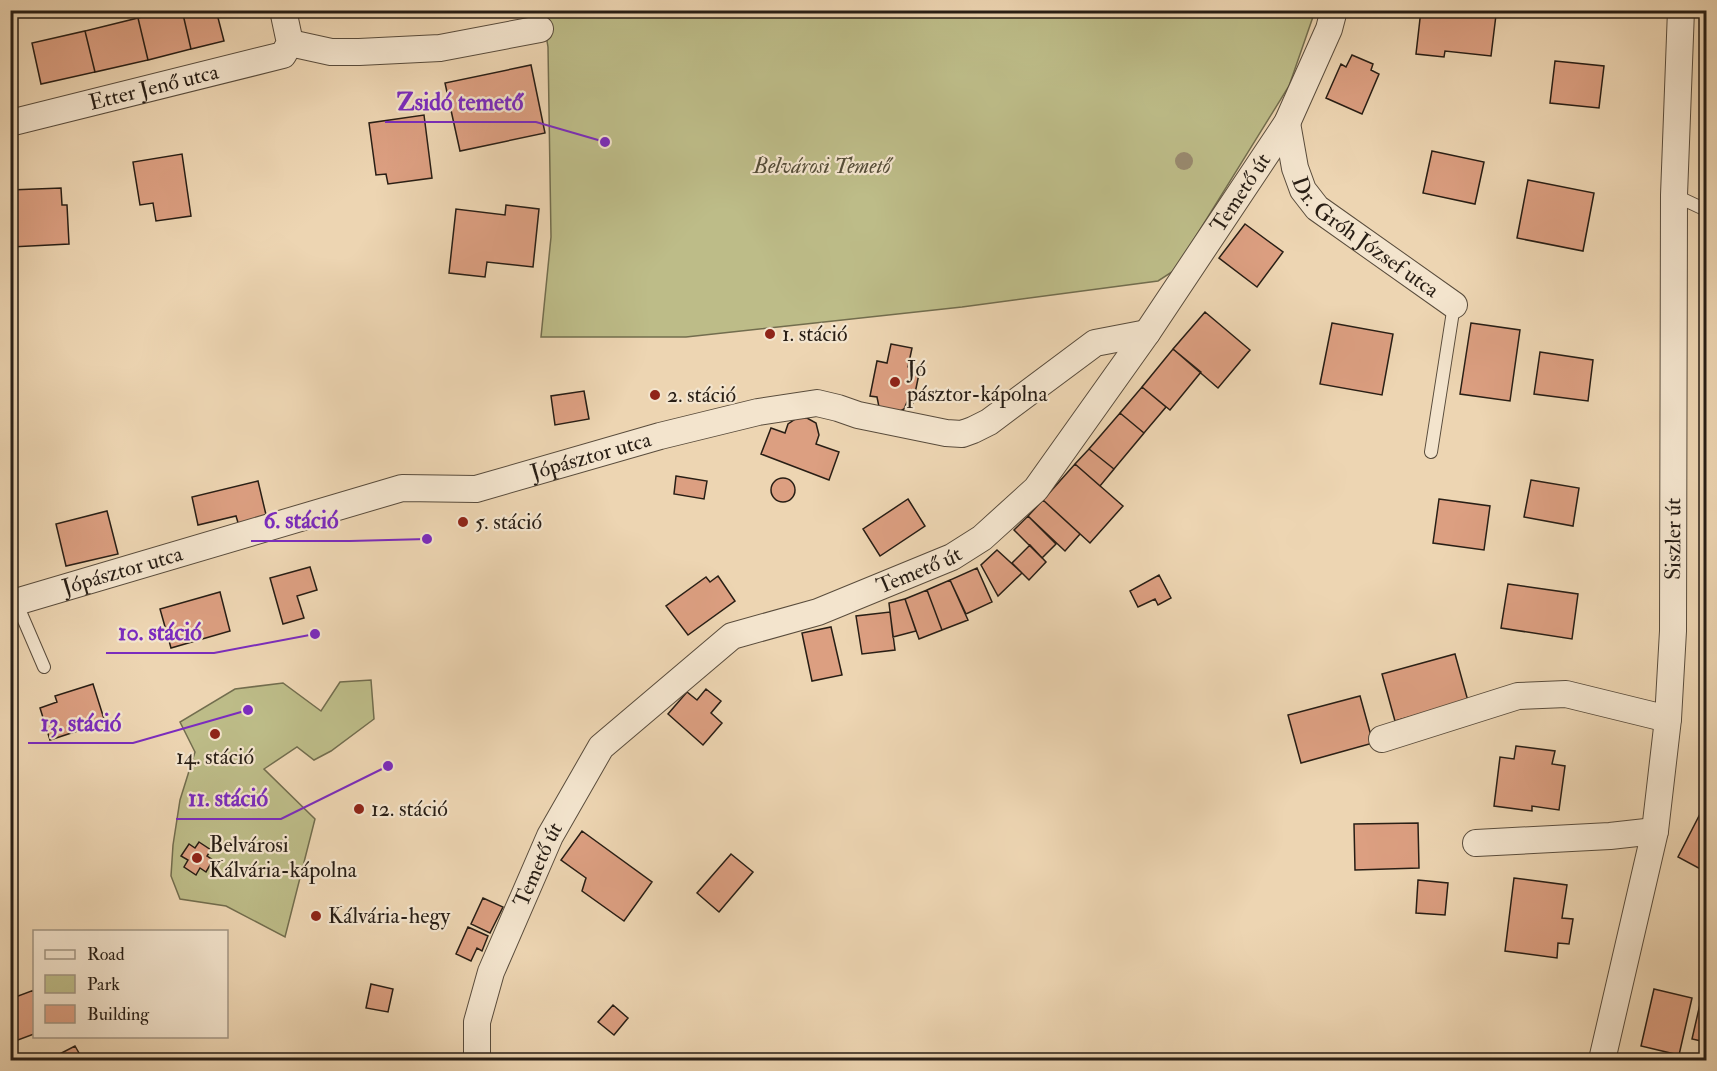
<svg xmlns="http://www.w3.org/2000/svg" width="1717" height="1071" viewBox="0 0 1717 1071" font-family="'IM FELL Double Pica',serif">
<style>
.green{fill:#bdbc88;stroke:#726d4e;stroke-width:1.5}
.building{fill:#dc9f81;stroke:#281e15;stroke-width:1.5}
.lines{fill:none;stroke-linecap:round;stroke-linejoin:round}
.lane-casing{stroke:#594c3c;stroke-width:14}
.street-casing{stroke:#594c3c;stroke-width:28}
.lane{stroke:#f3e4cd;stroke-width:12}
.street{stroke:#f3e4cd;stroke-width:26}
.tree{fill:#998a6f}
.poi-dot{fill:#8f2418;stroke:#f3e4cd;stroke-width:2}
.labels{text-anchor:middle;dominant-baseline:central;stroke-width:4.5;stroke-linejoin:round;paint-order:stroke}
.street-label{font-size:22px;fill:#281e15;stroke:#f3e4cd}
.park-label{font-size:22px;font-style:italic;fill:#554d38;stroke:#f3e4cd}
.poi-label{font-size:22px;fill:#281e15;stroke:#f3e4cd;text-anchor:start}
.leader{fill:none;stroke:#7b2cbf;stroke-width:2}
.callout-dot{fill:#7b2cbf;stroke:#f3e4cd;stroke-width:2}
.callout-label{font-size:24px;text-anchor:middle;font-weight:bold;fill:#7b2cbf;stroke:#f3e4cd;stroke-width:4.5;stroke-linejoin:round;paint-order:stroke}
</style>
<rect width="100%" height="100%" fill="#edd5b2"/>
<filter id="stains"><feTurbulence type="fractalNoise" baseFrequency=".00333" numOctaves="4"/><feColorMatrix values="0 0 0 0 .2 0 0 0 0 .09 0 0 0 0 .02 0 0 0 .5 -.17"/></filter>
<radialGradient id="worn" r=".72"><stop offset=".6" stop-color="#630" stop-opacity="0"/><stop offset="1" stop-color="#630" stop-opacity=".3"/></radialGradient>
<path class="green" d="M542,11H1315L1289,86L1175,270L1158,281L962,307L686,337H541L551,237L548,47Z
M371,680L374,719L331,751L314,760L297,747L264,769L315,819L285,937L226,906L180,899L171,876L173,845L180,800L195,752L180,722L235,689L283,683L321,711L340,682Z"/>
<path class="building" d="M168,10H182L191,49L148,60L138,18Z
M182,10H216L224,41L191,49Z
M1421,10H1459L1496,15L1491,56L1445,51L1444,57L1416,54Z
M138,18L148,60L95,72L85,31Z
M85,31L95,72L41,84L32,43Z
M1352,55L1373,64L1371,70L1379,74L1362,114L1326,98L1341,64L1346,67Z
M1555,61L1604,66L1599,108L1550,103Z
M10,64L17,90L10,92Z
M531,65L545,133L460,151L445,83Z
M424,115L432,178L388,184L386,174L376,175L369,123Z
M1432,151L1484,162L1475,204L1423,193Z
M182,154L191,216L156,221L153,203L140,205L133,162Z
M1528,180L1594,193L1583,251L1517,238Z
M61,188L62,205H67L69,244L11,247L10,190Z
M506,205L539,209L533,267L487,262L485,277L449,273L456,209L505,215Z
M1245,224L1283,252L1257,287L1219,258Z
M1205,312L1250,350L1218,388L1173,349Z
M1332,323L1393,334L1382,395L1320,384Z
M1471,323L1520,330L1510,401L1460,394Z
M891,344L912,348L908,367L920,369L913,403L907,402L904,409L896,413L879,407L877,397L870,396L877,361L887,363Z
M1173,349L1201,372L1170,410L1142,387Z
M1540,352L1593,360L1588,401L1534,394Z
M1142,387L1166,407L1144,433L1120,413Z
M584,391L589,419L555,425L551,396Z
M1120,413L1144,433L1114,469L1089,449Z
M797,418H807L816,423L819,435L816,444L839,452L829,480L761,454L771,428L785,433L788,424Z
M1089,449L1114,469L1100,486L1075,464Z
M1075,464L1123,506L1090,543L1043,500Z
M676,476L707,481L704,499L674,494Z
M771 490a12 12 0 1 1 24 0a12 12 0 1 1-24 0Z
M1531,480L1579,488L1573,526L1524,517Z
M258,481L267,519L239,526L236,516L198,525L192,497Z
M908,499L925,526L880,556L863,529Z
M1439,499L1490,506L1484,550L1433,543Z
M1043,500L1080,534L1065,551L1028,516Z
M107,511L118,554L66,566L56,524Z
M1028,516L1056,544L1042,558L1014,530Z
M1030,545L1046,562L1029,580L1012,563Z
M1704,549H1706V588H1702Z
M997,550L1022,573L998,596L981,565Z
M310,567L317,590L297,596L304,618L283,624L270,578Z
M977,568L992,602L966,614L950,580Z
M1159,575L1171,598L1158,605L1155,599L1138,607L1130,591Z
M718,576L735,601L688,635L666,606L706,577L710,582Z
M950,580L968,620L942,630L927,590Z
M1508,584L1578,594L1572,639L1501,628Z
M927,590L942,630L919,639L905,599Z
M220,592L230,631L171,648L160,609Z
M905,599L916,631L893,637L889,603Z
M890,612L895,650L862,654L856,616Z
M831,627L842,675L812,681L802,633Z
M1455,654L1468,701L1395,721L1382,674Z
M93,684L105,722L50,740L40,708L57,702L55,696Z
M1706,687V721L1700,720Z
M706,689L721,701L711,713L722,723L703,745L668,714L687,692L697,700Z
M1360,696L1373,743L1301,763L1288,715Z
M1516,746L1555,751L1552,764L1565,766L1559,810L1532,806V811L1494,806L1500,757L1514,759Z
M1701,812L1706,815V872L1678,857Z
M1418,823L1419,868L1355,870L1354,824Z
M582,831L652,882L624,921L582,891L586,878L561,860Z
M199,842L211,850L207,856L213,860L206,872L200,868L196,875L184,867L188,860L181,856L189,844L195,848Z
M731,854L753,872L719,912L697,893Z
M1514,878L1567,885L1562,918L1573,919L1569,944L1558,943L1557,958L1505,951Z
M1418,880L1448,883L1445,915L1416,913Z
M483,898L503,907L490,933L471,924Z
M468,927L488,936L482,951L477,948L471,961L456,954Z
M371,984L393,989L388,1012L366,1008Z
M1654,989L1692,998L1679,1055L1641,1046Z
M34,990V1034L10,1043V999Z
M1703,991H1706V1042L1692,1039Z
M613,1005L628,1018L614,1035L598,1022Z
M75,1046L83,1060H48Z
M1459,1055V1060H1425V1056Z"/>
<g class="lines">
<defs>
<path id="lane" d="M1674,195L1706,210
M1431,452L1454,305
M10,588L44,667"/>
<g id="street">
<path d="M290,43L331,52H359L440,48L540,29"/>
<path id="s1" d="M10,123L283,55L290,43L283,10"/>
<path id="s2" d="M1287,123L1295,168L1303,190L1317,208L1454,305"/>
<path id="s3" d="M16,602L402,488L476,489L660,436L758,412L817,403L838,408L858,415L946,433L962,434L973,430L989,422L1095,343L1147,333"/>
<path d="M1382,739L1518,696L1566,694L1668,719"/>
<path d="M1476,843L1610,836L1655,831"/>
<path id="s4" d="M477,1060V1022L491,972L550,836L601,747L732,636L818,612L952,557L982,538L1036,489L1147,333L1287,123L1329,29L1334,10"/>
<path id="s5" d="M1602,1060L1655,831L1668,719L1673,631L1674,195L1681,10"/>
</g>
</defs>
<use href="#lane" class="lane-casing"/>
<use href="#street" class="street-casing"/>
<use href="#lane" class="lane"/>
<use href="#street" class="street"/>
</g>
<circle class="tree" cx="1184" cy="161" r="9"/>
<g class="poi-dot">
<circle cx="770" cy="334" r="6"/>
<circle cx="895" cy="382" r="6"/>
<circle cx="655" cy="395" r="6"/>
<circle cx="463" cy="522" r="6"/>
<circle cx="215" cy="734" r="6"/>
<circle cx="359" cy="809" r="6"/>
<circle cx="197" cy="858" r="6"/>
<circle cx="316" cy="916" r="6"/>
</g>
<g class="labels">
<g class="street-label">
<text stroke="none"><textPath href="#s1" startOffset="148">Etter Jenő utca</textPath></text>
<text stroke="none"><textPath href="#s4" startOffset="1215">Temető út</textPath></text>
<text stroke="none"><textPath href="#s2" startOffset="147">Dr. Gróh József utca</textPath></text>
<text stroke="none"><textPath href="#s3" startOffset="596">Jópásztor utca</textPath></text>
<text stroke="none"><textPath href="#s5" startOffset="528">Siszler út</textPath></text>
<text stroke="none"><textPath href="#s4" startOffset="711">Temető út</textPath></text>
<text stroke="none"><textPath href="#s3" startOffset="111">Jópásztor utca</textPath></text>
<text stroke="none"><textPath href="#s4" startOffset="207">Temető út</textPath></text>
</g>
<g class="park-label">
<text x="822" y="166">Belvárosi Temető</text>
</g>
<g class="poi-label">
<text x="782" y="334">1. stáció</text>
<text x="907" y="369">Jó<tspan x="907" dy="25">pásztor-kápolna</tspan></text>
<text x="667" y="395">2. stáció</text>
<text x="475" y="522">5. stáció</text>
<text x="215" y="757" text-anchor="middle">14. stáció</text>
<text x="371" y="809">12. stáció</text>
<text x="209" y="845">Belvárosi<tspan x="209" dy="25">Kálvária-kápolna</tspan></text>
<text x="328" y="916">Kálvária-hegy</text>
</g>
</g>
<path class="leader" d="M605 142L536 122H385M427 539L350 541H251M315 634L214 653H106M248 710L133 743H28M388 766L281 819H176"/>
<g class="callout-dot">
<circle cx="605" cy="142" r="6"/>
<circle cx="427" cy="539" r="6"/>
<circle cx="315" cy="634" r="6"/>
<circle cx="248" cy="710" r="6"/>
<circle cx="388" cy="766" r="6"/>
</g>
<g class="callout-label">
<text x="460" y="110">Zsidó temető</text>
<text x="301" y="528">6. stáció</text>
<text x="160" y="640">10. stáció</text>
<text x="81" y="731">13. stáció</text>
<text x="228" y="806">11. stáció</text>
</g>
<rect width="1717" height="1071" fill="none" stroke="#edd5b2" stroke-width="36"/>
<rect x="12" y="12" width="1693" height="1047" fill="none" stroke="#281e15" stroke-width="3"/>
<rect x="18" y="18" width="1681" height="1035" fill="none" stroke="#281e15" stroke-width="1.5"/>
<rect x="33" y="930" width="195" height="108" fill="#f3e4cd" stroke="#a29583" stroke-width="1.5"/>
<rect x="45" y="950" width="30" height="9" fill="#f3e4cd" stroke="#a29583" stroke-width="1.5"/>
<text x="87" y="960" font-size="18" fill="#281e15">Road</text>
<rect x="45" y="975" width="30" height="18" fill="#bdbc88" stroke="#a29583" stroke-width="1.5"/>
<text x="87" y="990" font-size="18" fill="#281e15">Park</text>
<rect x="45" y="1005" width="30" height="18" fill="#dc9f81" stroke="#a29583" stroke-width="1.5"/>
<text x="87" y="1020" font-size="18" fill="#281e15">Building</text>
<rect width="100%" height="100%" filter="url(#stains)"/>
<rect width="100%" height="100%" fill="url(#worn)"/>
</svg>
